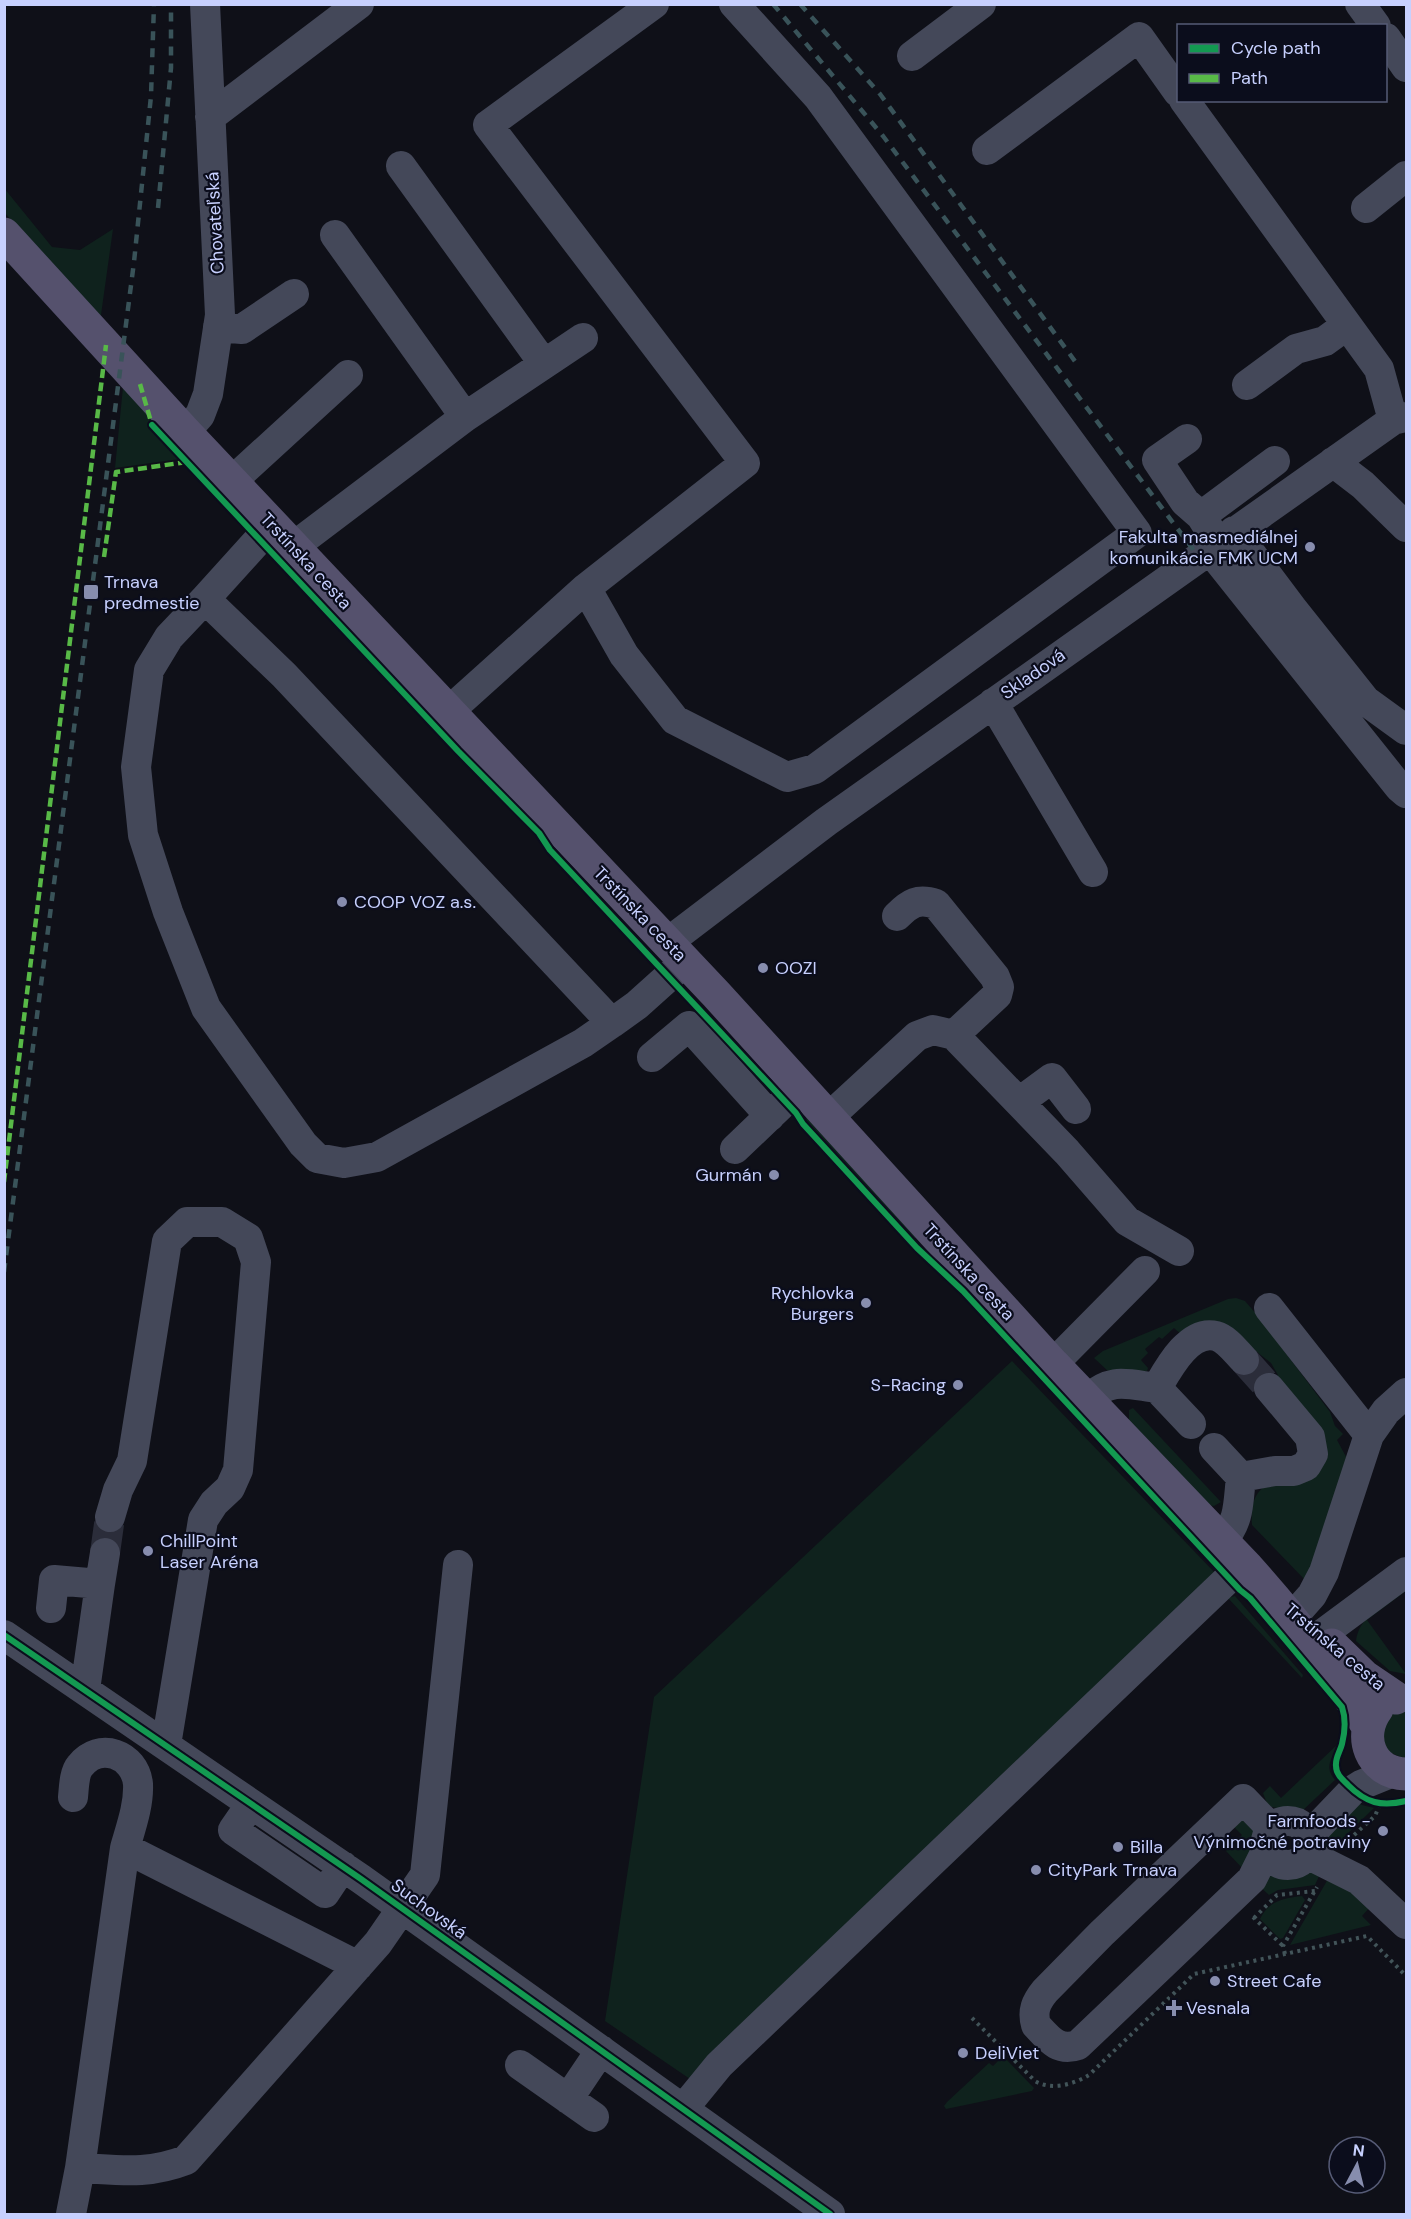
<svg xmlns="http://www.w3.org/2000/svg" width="1411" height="2219" viewBox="0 0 1411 2219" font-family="'DM Sans',sans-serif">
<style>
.green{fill:#0f221d}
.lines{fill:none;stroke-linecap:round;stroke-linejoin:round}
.minor-tunnel{stroke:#2b2d3a;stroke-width:30;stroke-dasharray:30 15;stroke-linecap:butt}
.path{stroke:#425459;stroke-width:4;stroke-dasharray:3 4.5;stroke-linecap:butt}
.minor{stroke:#444859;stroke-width:30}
.major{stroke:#55516d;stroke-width:33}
.rail{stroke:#395359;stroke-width:4.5;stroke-dasharray:9 8;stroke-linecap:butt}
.quiet{stroke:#58b947;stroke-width:4.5;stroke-dasharray:9 4.5;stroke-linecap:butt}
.cycleway-casing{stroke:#0b0d1c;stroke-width:10}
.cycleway{stroke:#139951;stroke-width:6}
.poi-dot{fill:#878dae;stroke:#0b0d1c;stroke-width:2}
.labels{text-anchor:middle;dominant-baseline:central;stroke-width:4.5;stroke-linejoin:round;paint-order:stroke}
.street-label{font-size:18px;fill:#c7d0fe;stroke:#0b0d1c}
.poi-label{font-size:18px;fill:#c7d0fe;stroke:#0b0d1c;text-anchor:start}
</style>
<rect width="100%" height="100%" fill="#0f1018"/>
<path class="green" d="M4,188L52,247L80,250L113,229L100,322L5,213Z
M123,387L154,420L149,425L180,459L115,468Z
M806,1114L919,1236L913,1239L807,1126Z
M1236,1298L1245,1301L1258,1316L1330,1412L1335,1426L1343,1434L1337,1440L1351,1466L1306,1581L1252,1525C1248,1480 1277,1480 1311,1472L1274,1379L1278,1375L1271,1363L1257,1352L1253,1356L1183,1336L1174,1328L1162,1339L1159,1337L1145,1349L1148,1353L1141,1360L1148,1368L1147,1371H1108L1094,1358L1103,1351L1228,1299Z
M1012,1361L1216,1574L690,2079L605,2021L654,1697Z
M1133,1408L1221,1502L1214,1506L1207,1505L1129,1421V1410Z
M1406,1586V1591L1367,1620L1406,1674L1390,1671L1356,1641C1359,1615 1388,1601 1406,1586Z
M1235,1596L1303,1675L1302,1678L1228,1598Z
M1406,1710V1759L1386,1751L1380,1728C1388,1716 1392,1711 1406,1710Z
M1338,1744C1333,1758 1323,1766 1335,1780L1302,1811L1295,1812L1268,1806L1263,1793L1270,1786L1281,1798Z
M1353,1799L1362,1805L1374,1808L1343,1838L1331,1854L1325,1851L1321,1836Z
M1239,1818C1242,1820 1249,1822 1251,1825C1263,1840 1252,1858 1245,1871L1226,1851L1242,1835L1232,1825Z
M1309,1871L1320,1874L1315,1885L1278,1890L1269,1895L1258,1885C1274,1872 1271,1876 1290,1876C1296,1876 1302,1872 1309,1871Z
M1328,1879L1362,1897L1371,1906L1362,1916L1371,1925L1290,1945Z
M1302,1896L1305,1900L1283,1938L1280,1939L1260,1919C1268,1901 1284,1898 1302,1896Z
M1003,2056L1034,2088L1032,2091L946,2109L944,2106L947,2102L989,2063L993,2066Z"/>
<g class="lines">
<path class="minor-tunnel" d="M1244,1360L1269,1388
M105,1553L110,1517"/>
<path class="path" d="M1343,1845L1375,1816L1380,1804
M1253,1917L1283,1946
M1254,1918L1277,1895L1315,1891
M1285,1954L1283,1946L1317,1887
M972,2018L1035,2081C1052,2091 1074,2084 1089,2075L1194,1974L1367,1936L1406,1976"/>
<path class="minor" d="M1360,4L1376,26
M1386,38L1406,67
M912,56L981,4
M1184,100L1379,369L1393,420
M210,117L359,4
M987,150L1139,37L1178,92
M401,166L544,364
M1366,208L1406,176
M335,235L465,417
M218,327L242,329L294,294
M1247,385L1296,349L1325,341L1347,325
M185,432L200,415L208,394L220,315L205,4
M1187,439L1157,460L1185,502L1201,516
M1333,462L1363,485L1406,527
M231,482L348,375
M272,525L205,599L284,675L612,1023L637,1005L686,961
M1234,531L1292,608L1366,701L1406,730
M1218,543L1201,516L1275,461
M293,547L465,417L583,338
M1209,549L1399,787L1406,793
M586,588L624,655L675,720L787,777L815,769L1137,533L818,97L734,4
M205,599L169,637L149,670L136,767L143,835L168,912L206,1008L303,1144L317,1158L344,1163L377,1157L583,1043L612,1023
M993,703L1093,872
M448,712L586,588L745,463L488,125L654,4
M897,916C910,903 918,898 936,904L995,977L999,987L997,995L954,1035
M667,943L826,822L1393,420L1406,417
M652,1057L689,1026L770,1116
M1019,1102L1052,1078L1076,1109
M829,1117L917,1036L933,1030L954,1035L1067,1152L1127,1221L1179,1251
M735,1149L801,1086
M1269,1308L1369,1435
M1053,1364L1145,1271
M1157,1388C1168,1369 1189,1329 1216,1336C1227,1339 1236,1352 1244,1360
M1087,1399C1112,1377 1126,1384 1157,1388L1191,1424
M1214,1448L1241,1477C1238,1503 1240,1521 1222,1541
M1241,1477L1275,1471H1294L1306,1466L1313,1454L1310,1437L1269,1388
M110,1517L118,1490L132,1461L167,1241L187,1222H222L248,1238L256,1262L238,1470L230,1488L214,1503L203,1520L166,1745
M100,1584L105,1553
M51,1608L54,1580L100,1584L85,1690
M1297,1612L1312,1595L1324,1572L1369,1435L1386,1411L1406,1393
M4,1635L361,1879L830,2214
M1321,1635L1406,1572
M73,1797C74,1788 74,1773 80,1766C99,1741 135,1754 138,1784C139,1805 131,1827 125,1848
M251,1804L233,1830L325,1893L343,1866
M1266 1843a22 22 0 1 1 44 0a22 22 0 1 1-44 0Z
M1309,1836L1353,1790L1361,1785L1393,1772
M1266,1851L1252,1879L1078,2045C1058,2052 1049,2039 1036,2025C1032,2011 1036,2002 1045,1991L1103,1932L1243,1799L1271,1828
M1307,1854L1359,1880L1406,1924
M520,2065L594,2117
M568,2099L601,2050
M683,2109L719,2065L1229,1578L1248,1568
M80,2168L125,1848L358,1966
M71,2214L80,2168C120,2170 147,2175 186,2160L378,1943L425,1875L458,1565"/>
<path class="major" d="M4,234L185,432L716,994L1053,1364L1248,1568C1292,1617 1334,1670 1368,1727
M1332,1645L1365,1677L1396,1698
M1377,1709C1357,1736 1370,1773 1406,1774"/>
<path class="rail" d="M773,4L883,136L1207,568
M800,4L880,94L1077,364
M158,208L171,68V4
M4,1272L134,262L151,96L154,4"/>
<path class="quiet" d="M140,384L152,425
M104,557L116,472L187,462
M4,1182L106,345"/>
<defs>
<path id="cycleway" d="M152,425L458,751L539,833L550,850L796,1113L803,1124L917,1248L963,1291L1240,1590L1250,1598L1342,1707C1346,1719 1345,1732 1342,1744C1340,1752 1335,1758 1336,1766C1336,1774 1342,1779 1348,1785C1366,1803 1381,1807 1406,1801
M4,1635L361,1879L830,2214"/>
</defs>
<use href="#cycleway" class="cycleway-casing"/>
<use href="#cycleway" class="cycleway"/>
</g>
<g class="poi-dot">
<circle cx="1310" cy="547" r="6"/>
<rect x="83" y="584" width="16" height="16" rx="3"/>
<circle cx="342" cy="902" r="6"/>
<circle cx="763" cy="968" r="6"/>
<circle cx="774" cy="1175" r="6"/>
<circle cx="866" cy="1303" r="6"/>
<circle cx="958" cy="1385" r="6"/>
<circle cx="148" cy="1551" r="6"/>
<circle cx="1383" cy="1831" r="6"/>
<circle cx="1118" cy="1847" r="6"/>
<circle cx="1036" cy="1870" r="6"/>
<circle cx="1215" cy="1981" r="6"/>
<path d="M1171 1999h6v6h6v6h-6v6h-6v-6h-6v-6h6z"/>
<circle cx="963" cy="2053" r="6"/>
</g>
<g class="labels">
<g class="street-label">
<text transform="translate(215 223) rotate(-93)">Chovateľská</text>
<text transform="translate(306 561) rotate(47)">Trstínska cesta</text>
<text transform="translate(1033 674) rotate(-35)">Skladová</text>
<text transform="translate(640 914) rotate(46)">Trstínska cesta</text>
<text transform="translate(969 1272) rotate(47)">Trstínska cesta</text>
<text transform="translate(1335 1647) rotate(40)">Trstínska cesta</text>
<text transform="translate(429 1909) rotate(36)">Suchovská</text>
</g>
<g class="poi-label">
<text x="1298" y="537" text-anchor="end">Fakulta masmediálnej<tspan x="1298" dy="21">komunikácie FMK UCM</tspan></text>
<text x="104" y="582">Trnava<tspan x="104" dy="21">predmestie</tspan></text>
<text x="354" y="902">COOP VOZ a.s.</text>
<text x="775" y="968">OOZI</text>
<text x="762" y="1175" text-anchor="end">Gurmán</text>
<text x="854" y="1293" text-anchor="end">Rychlovka<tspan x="854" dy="21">Burgers</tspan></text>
<text x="946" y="1385" text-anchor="end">S-Racing</text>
<text x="160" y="1541">ChillPoint<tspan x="160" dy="21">Laser Aréna</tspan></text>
<text x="1371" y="1821" text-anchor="end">Farmfoods -<tspan x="1371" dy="21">Výnimočné potraviny</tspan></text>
<text x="1130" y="1847">Billa</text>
<text x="1048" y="1870">CityPark Trnava</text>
<text x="1227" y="1981">Street Cafe</text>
<text x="1186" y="2008">Vesnala</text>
<text x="975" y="2053">DeliViet</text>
</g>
</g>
<rect width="1411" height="2219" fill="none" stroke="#c7d0fe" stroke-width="12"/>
<rect x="1177" y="24" width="210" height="78" fill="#0b0d1c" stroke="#565b76" stroke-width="1.5"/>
<rect x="1189" y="44" width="30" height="9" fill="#139951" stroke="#565b76" stroke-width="1.5"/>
<text x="1231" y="54" font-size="18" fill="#c7d0fe">Cycle path</text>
<rect x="1189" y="74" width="30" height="9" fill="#58b947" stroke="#565b76" stroke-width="1.5"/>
<text x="1231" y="84" font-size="18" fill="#c7d0fe">Path</text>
<g transform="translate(1357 2165) rotate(7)"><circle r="28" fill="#0b0d1c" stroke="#565b76" stroke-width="1.5"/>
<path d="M0-4.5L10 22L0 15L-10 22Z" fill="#878dae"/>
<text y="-9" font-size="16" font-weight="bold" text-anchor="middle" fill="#c7d0fe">N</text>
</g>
</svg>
